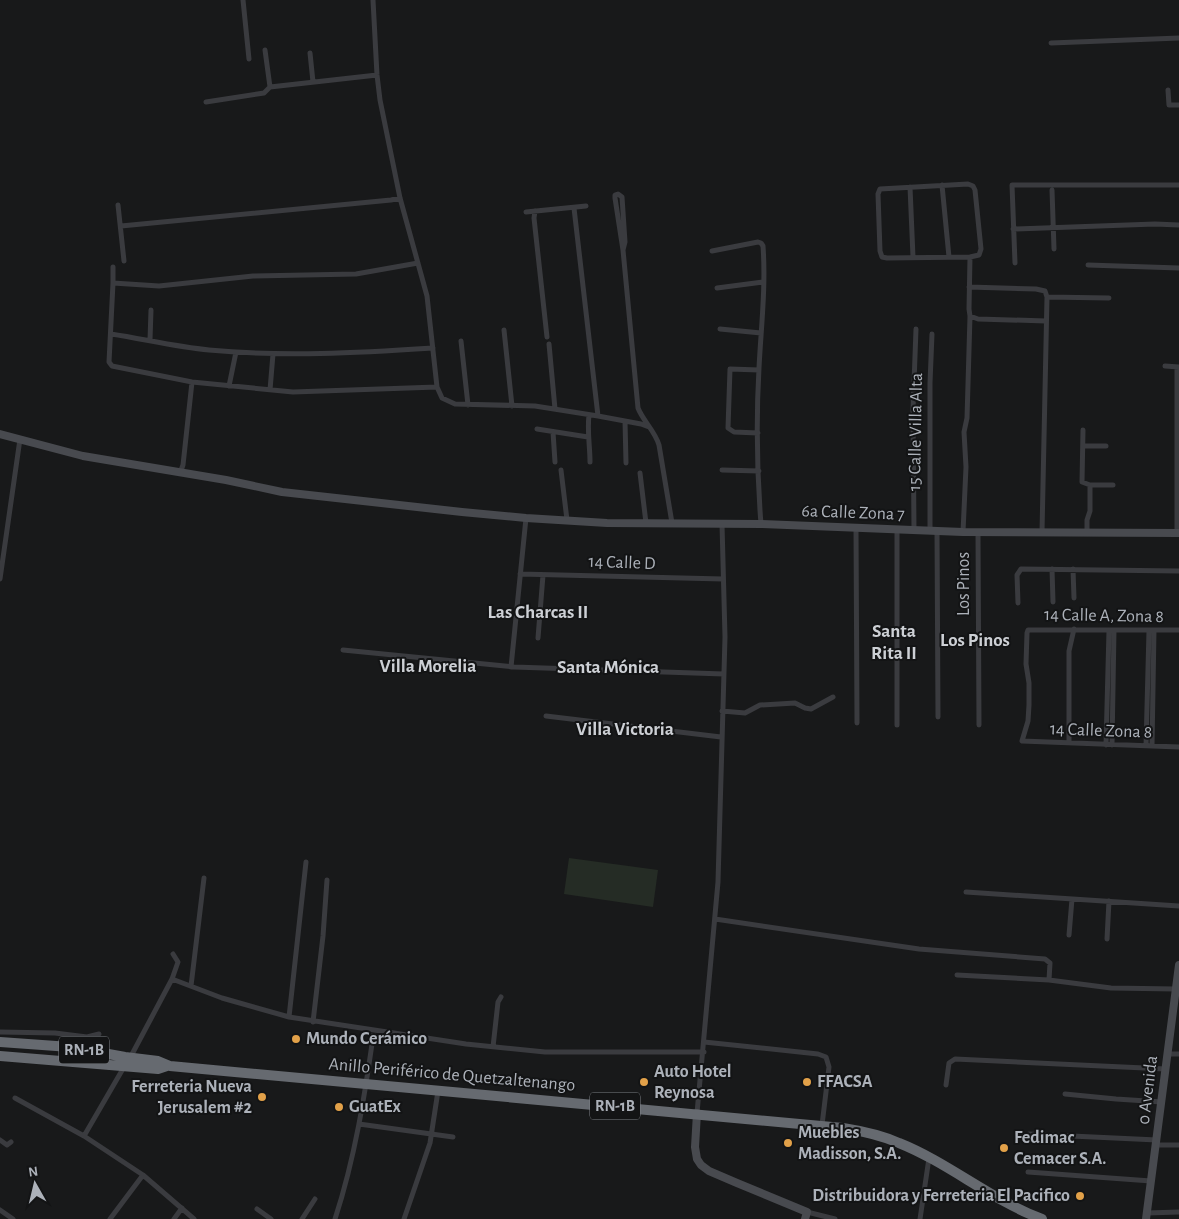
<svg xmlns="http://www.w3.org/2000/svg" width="1179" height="1219" viewBox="0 0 1179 1219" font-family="'Alegreya Sans',sans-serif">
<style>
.green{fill:#252c25}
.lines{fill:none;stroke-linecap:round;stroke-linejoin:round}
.street{stroke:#3a3b3f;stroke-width:5}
.secondary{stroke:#484a4f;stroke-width:8}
.highway{stroke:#666a70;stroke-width:10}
.poi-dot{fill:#e2a149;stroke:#131415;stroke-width:2}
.labels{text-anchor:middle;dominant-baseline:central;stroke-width:4;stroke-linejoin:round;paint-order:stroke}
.shield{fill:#131415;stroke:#7e8288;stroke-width:1}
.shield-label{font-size:16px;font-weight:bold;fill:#acb1b9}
.street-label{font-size:18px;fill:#acb1b9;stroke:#131415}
.poi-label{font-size:18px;font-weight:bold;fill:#acb1b9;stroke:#131415;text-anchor:start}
.neighbourhood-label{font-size:19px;font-weight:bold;fill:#cdd0d5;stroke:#131415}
</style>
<rect width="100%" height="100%" fill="#18191a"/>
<path class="green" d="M569,858L658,870L653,907L564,894Z"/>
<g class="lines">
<path class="street" d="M243,0L249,59
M373,0L377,75L380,100L400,198L427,296L437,387L442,398L455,404L535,406L598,416L641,424L649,427
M1051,43L1179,38
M265,50L270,87
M310,53L313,82
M1168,90L1169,105H1179
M206,102L264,93L270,87L377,75
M968,184L973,186L975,190L981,249L979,255L970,257L887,258L882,257L880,251L878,194L880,189Z
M942,185L949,257
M910,187L913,257
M1052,190L1054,249
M118,205L124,261
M574,208L598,416
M535,211L534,218L547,337
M526,212L586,206
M121,226L391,200L400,198
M1013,229L1155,224L1179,225
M623,250L625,242L622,197L618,194L615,195V198L623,250L638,408C643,421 655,431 659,445L672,523
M712,251L758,242L761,243L763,246C766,287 761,328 759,368C756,420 757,473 761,524
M1015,263L1012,185H1179
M1088,265L1179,268
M113,267V283L109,362L112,366L192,382L293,392L437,387
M113,283L159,286L253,276L356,274L418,263
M969,287L1036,289L1045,291L1047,297L1042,532
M717,288L763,282
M1047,297L1109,298
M970,316L978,319L1046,321
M720,329L761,333
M504,330L512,406
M111,334C144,339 176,347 209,350C283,357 358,353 433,348
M150,340L151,310
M461,341L468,405
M549,344L555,409
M1165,366L1179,367
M1177,367V533
M229,386L236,352
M270,390L273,354
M589,415C587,431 590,446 590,462
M625,421L626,463
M537,429L588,437
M1083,430L1082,482L1090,485H1113
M553,432L555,462
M758,433L734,432L728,428L730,369L759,370
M1083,446H1106
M561,470L567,520
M722,470L759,471
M180,473L183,465L192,382
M640,473L646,523
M856,528L857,723
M897,529V725
M914,530L913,410L916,329
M930,531V383L932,334
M937,531L938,717
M963,532L966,467L964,432L967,418L970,316L969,309L970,257
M1087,532V520L1090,511V485
M978,533L979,725
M1052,569L1053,602
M1073,569L1074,598
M520,574L723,579
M0,579L20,439
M1018,603L1017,575L1021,569L1179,571
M1179,630H1028L1027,633L1026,664L1029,683V705L1028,721L1022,741L1179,747
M538,638L543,575
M343,650L514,667L724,674
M511,667L526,518
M722,711L745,713L760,705L795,703L805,708L811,709L833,697
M546,716L721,737
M1069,743V651L1074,629
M1106,745L1109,630
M1112,745L1114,630
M1146,746L1149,630
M1152,746L1154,630
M966,892L1179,906
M715,919L919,949L1045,959L1050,963L1049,980
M1069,935L1072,899
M1107,939L1109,901
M957,975L1049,980L1111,988L1175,989
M172,979L222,998L289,1017L466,1044L545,1052H704
M191,986L204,878
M289,1017L306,862
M313,1022L323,936L327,880
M0,1032L55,1033L87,1037L99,1034
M704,1042L818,1054L826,1057L829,1067L822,1125
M493,1047L498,1002L501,997
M1168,1054H1179
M130,1058L172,979L178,962L173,954
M946,1085L949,1063L955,1059L1166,1069
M1065,1094L1116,1099L1162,1102
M15,1098L84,1136L143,1175L194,1219
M697,1113L718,882L725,637L722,524
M359,1124L453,1137
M1029,1134L1157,1140
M84,1136L124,1067
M0,1140L7,1145L11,1142
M1156,1145H1179
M1028,1172L1151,1181
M257,1209L271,1219
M0,1210L13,1219
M807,1212L835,1219
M1147,1213L1179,1212
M110,1219L143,1175
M174,1219L182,1208
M302,1219L315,1199
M335,1219C355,1158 365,1094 374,1030
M404,1219L430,1143L438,1091
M920,1219L929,1158"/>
<path class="secondary" d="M0,434L83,456L226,480L282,492L462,512L526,518L607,523L761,524L963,532L1179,533
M697,1113L695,1147L697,1159L701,1165L709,1171L737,1183L807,1212L805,1219
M1146,1219L1179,965"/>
<path class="highway" d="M0,1042L70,1047L125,1057L158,1061L170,1066L843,1128C862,1131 881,1135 899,1143C949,1163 991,1200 1042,1219
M0,1056L158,1069L167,1066"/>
</g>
<g class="poi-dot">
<circle cx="296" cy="1039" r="5"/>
<circle cx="644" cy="1082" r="5"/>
<circle cx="807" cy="1082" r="5"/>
<circle cx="262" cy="1097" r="5"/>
<circle cx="339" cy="1107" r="5"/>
<circle cx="788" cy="1143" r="5"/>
<circle cx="1004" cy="1148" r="5"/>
<circle cx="1080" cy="1196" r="5"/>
</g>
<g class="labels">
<g class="shield">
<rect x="59" y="1036.5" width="50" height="27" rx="4"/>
<rect x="590" y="1092.5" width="50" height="27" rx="4"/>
</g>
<g class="shield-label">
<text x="84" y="1050">RN-1B</text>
<text x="615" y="1106">RN-1B</text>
</g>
<g class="street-label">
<text transform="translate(916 432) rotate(-89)">15 Calle Villa Alta</text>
<text transform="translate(853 513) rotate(2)">6a Calle Zona 7</text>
<text transform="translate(622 563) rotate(2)">14 Calle D</text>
<text transform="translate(964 584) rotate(-90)">Los Pinos</text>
<text transform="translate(1104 616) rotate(1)">14 Calle A, Zona 8</text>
<text transform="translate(1101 731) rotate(2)">14 Calle Zona 8</text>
<text transform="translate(452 1075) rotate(5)">Anillo Periférico de Quetzaltenango</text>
<text transform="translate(1148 1090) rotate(-83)">0 Avenida</text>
</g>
<g class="poi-label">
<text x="306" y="1039">Mundo Cerámico</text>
<text x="654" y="1072">Auto Hotel<tspan x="654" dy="21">Reynosa</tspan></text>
<text x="817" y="1082">FFACSA</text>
<text x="252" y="1087" text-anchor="end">Ferreteria Nueva<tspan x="252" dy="21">Jerusalem #2</tspan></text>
<text x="349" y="1107">GuatEx</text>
<text x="798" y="1133">Muebles<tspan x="798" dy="21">Madisson, S.A.</tspan></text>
<text x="1014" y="1138">Fedimac<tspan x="1014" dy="21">Cemacer S.A.</tspan></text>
<text x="1070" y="1196" text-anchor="end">Distribuidora y Ferreteria El Pacifico</text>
</g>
<g class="neighbourhood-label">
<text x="538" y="612">Las Charcas II</text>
<text x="894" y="631">Santa<tspan x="894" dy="22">Rita II</tspan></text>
<text x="975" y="640">Los Pinos</text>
<text x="428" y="666">Villa Morelia</text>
<text x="608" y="667">Santa Mónica</text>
<text x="625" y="729">Villa Victoria</text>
</g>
</g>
<g transform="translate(35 1184) rotate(352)" stroke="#131415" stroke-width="4" paint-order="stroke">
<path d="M0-4L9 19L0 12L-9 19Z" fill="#acb1b9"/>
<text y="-8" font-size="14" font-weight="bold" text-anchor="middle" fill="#acb1b9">N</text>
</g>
</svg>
